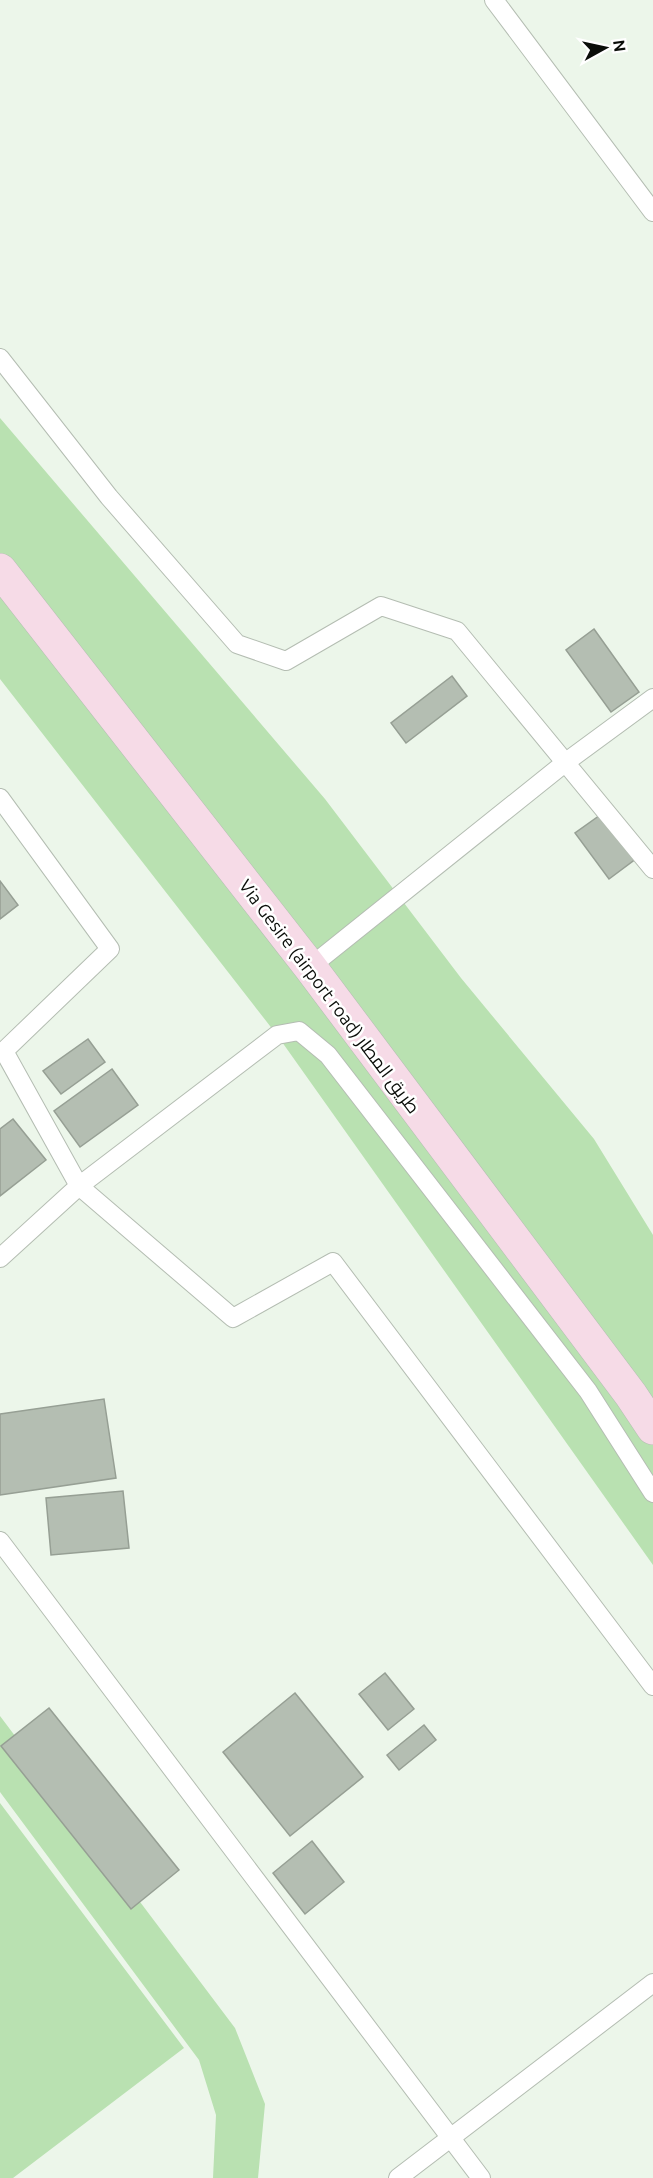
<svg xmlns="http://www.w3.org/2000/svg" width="653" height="2178" viewBox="0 0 653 2178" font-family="Ubuntu,Cairo,sans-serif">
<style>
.green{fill:#b9e1b1}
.building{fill:#b4beb2;stroke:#969f94;stroke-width:1.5}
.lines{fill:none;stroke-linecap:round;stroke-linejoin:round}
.lane-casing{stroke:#b4bdb2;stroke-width:20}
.secondary-casing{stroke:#b4bdb2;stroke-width:34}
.lane{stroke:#fff;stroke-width:18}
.secondary{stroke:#f6dbe7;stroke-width:33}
.labels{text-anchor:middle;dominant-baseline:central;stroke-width:5;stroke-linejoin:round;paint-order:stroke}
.street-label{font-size:18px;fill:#0a0d09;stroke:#fff}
</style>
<rect width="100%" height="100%" fill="#ecf6ea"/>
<path class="green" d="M0,418L325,799L461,978L594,1139L653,1235V1565L277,1035L0,679Z
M0,1716L235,2028L265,2104L258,2178H213L216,2115L199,2060L0,1792Z
M0,1803L184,2048L13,2178H0Z"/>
<path class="building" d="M594,629L639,692L611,712L566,650Z
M452,676L467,696L406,743L391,723Z
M603,813L637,858L609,879L575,833Z
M0,881L18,905L0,919Z
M88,1039L105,1062L61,1094L43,1071Z
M112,1069L138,1105L80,1147L54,1111Z
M13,1119L46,1160L0,1196V1129Z
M104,1399L116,1478L0,1495V1414Z
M123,1491L129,1548L51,1555L46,1498Z
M385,1673L414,1709L388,1730L359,1694Z
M295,1693L363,1777L290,1836L223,1752Z
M49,1708L179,1870L131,1909L1,1746Z
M424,1725L436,1740L399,1770L387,1755Z
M312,1841L344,1882L305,1914L273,1873Z"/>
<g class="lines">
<defs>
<path id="lane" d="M494,0L653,212
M0,358L109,497L237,644L286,661L381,606L457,631L653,869
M0,798L110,949L4,1051L79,1186L233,1318L333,1262L653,1686
M310,967L566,762L653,698
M0,1258L79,1186L277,1035L299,1031L328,1055L588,1391L653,1493
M0,1541L481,2178
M398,2178L653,1983"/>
<path id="secondary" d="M0,570L310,967L631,1395L653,1428"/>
</defs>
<use href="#lane" class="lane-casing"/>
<use href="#secondary" class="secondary-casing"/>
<use href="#lane" class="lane"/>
<use href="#secondary" class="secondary"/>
</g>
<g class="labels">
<g class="street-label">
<text transform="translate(330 996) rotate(53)">Via Gesire (airport road) طريق المطار</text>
</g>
</g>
<g transform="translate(605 48) rotate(82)" stroke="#ffffff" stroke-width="4.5" paint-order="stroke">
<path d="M0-4.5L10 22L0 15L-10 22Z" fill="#0a0d09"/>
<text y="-9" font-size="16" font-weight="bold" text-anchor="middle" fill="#0a0d09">N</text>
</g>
</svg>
